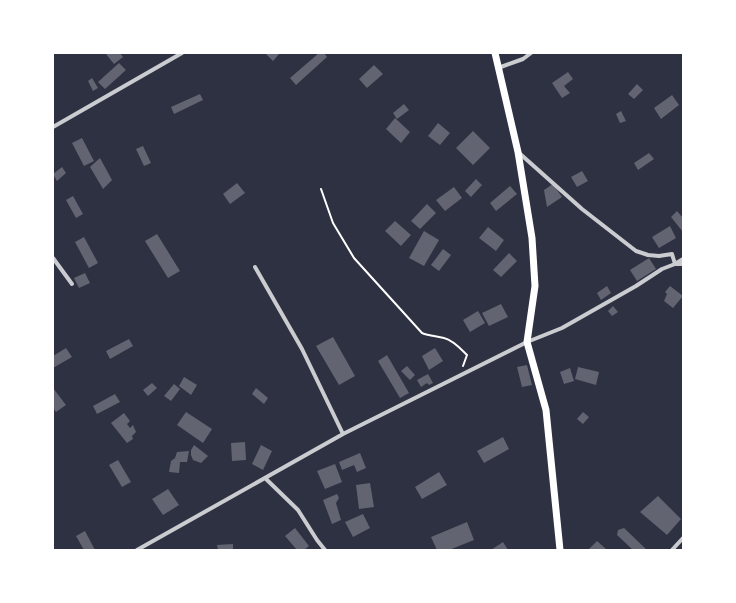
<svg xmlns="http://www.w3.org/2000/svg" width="736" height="603" viewBox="0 0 736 603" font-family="Helvetica,sans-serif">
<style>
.building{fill:#626471}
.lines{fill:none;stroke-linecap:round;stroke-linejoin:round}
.path{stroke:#fff;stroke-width:2}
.minor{stroke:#caccd0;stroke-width:4}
.secondary{stroke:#fff;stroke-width:7}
</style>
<rect width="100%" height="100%" fill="#2d3142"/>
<path class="building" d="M107,53H120L123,57L114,64L106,54Z
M265,53H280L273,61Z
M319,53H324L327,57L296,85L290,78Z
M119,63L126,70L105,89L98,82Z
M374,65L383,74L367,88L359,79Z
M568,72L573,79L564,86L570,93L562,98L552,83Z
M92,78L98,88L93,91L88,81Z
M637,84L643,90L634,99L628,94Z
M200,94L203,100L174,114L171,107Z
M672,95L679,105L661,119L654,108Z
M404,104L409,110L397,119L393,113Z
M621,111L626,121L620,123L616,114Z
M395,118L410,132L401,143L386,129Z
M438,123L450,133L440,145L428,136Z
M473,131L490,148L473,165L456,148Z
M82,138L94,161L84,166L72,143Z
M143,146L151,163L144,166L136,149Z
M649,153L654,159L638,170L634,163Z
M100,158L112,180L103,189L90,167Z
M62,167L66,173L57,181L53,174Z
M582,171L588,181L577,187L571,177Z
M476,179L482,185L471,197L465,191Z
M237,183L245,193L230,204L223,194Z
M553,184L562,197L547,207L544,190Z
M510,186L517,194L496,211L490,203Z
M454,187L462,198L445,211L436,200Z
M73,196L83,214L76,218L66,200Z
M427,204L436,213L420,229L411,221Z
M677,211L683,218V232L671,217Z
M395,221L411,235L401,246L385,231Z
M670,226L676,238L659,248L652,237Z
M488,227L504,240L496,251L479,238Z
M424,231L439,240L424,266L409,258Z
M157,234L180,271L168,278L145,241Z
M84,237L98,263L89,268L75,242Z
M443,249L451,255L439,271L431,265Z
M509,253L517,261L501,277L493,270Z
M649,258L656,269L637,281L630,270Z
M85,273L90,283L79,288L74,278Z
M607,286L611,293L601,300L597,293Z
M670,286L683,296L673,308L664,301L667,294L665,292Z
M501,304L508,317L489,326L482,313Z
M613,306L618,312L612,316L608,311Z
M478,311L485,323L470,332L463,320Z
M333,337L355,376L339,385L316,346Z
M129,339L133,346L110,359L106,351Z
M66,348L72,357L53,368V356Z
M435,348L443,361L429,370L422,356Z
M387,355L409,393L400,398L378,361Z
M527,365L532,385L522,387L517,367Z
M407,366L415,375L410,380L401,371Z
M578,367L599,372L596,385L575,379Z
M570,368L574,381L564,384L560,372Z
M428,374L433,383L429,385L427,383L421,387L417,380Z
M184,377L197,385L191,395L179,386Z
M152,383L157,388L148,396L143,390Z
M174,384L180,389L171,401L164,396Z
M53,388L66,405L56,412L53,408Z
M256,388L268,398L264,404L252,394Z
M115,394L120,402L97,414L93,406Z
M186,412L212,429L203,443L177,425Z
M583,412L589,417L583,424L577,419Z
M124,413L130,421L127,424L130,428L133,425L136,432L132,436L133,439L127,443L111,423Z
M503,437L509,449L484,463L477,451Z
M245,442L246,460L232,461L231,443Z
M194,445L208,456L201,463L193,460L191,455V450Z
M261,445L272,451L263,470L252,464Z
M189,451L187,462H180L179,473L169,472L171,461L175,458L177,452Z
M360,453L366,468L357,472L354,465L342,470L339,462Z
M118,460L131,482L122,487L109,465Z
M335,464L342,482L325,489L317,471Z
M439,472L447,485L422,499L415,487Z
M370,483L374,507L359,509L356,485Z
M168,489L179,505L163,515L152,499Z
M337,494L339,498L336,503L341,520L332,524L323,500Z
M658,496L681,519L667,535L640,512Z
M363,514L370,528L353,537L345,522Z
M467,522L474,540L449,550H437L431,537Z
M295,528L309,546L304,550H297L285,536Z
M624,528L647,550H633L617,535L618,530Z
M85,531L95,550H84L76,536Z
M597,541L606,549L604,550H588Z
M503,542L508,550H491Z
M233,544V550H218L217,545Z"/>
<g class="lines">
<path class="path" d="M321,189L333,223L354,258L422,333C429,336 436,336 444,338C453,340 461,349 467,355L463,366"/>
<path class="minor" d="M498,68L523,59L531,53
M53,127L182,53
M518,152L582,209L636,251L648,255L659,256L672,254L675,264H683
M53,258L72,284
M255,267L302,349L343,434
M265,478L298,510L317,540L325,550
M137,550L343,434L527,342L562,328L636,286L662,269L675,264L683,259
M672,550L683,538"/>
<path class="secondary" d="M495,53L518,152L532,238L535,286L527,342L546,410L560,550"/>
</g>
<rect width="736" height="603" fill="none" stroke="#ffffff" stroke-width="108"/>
</svg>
